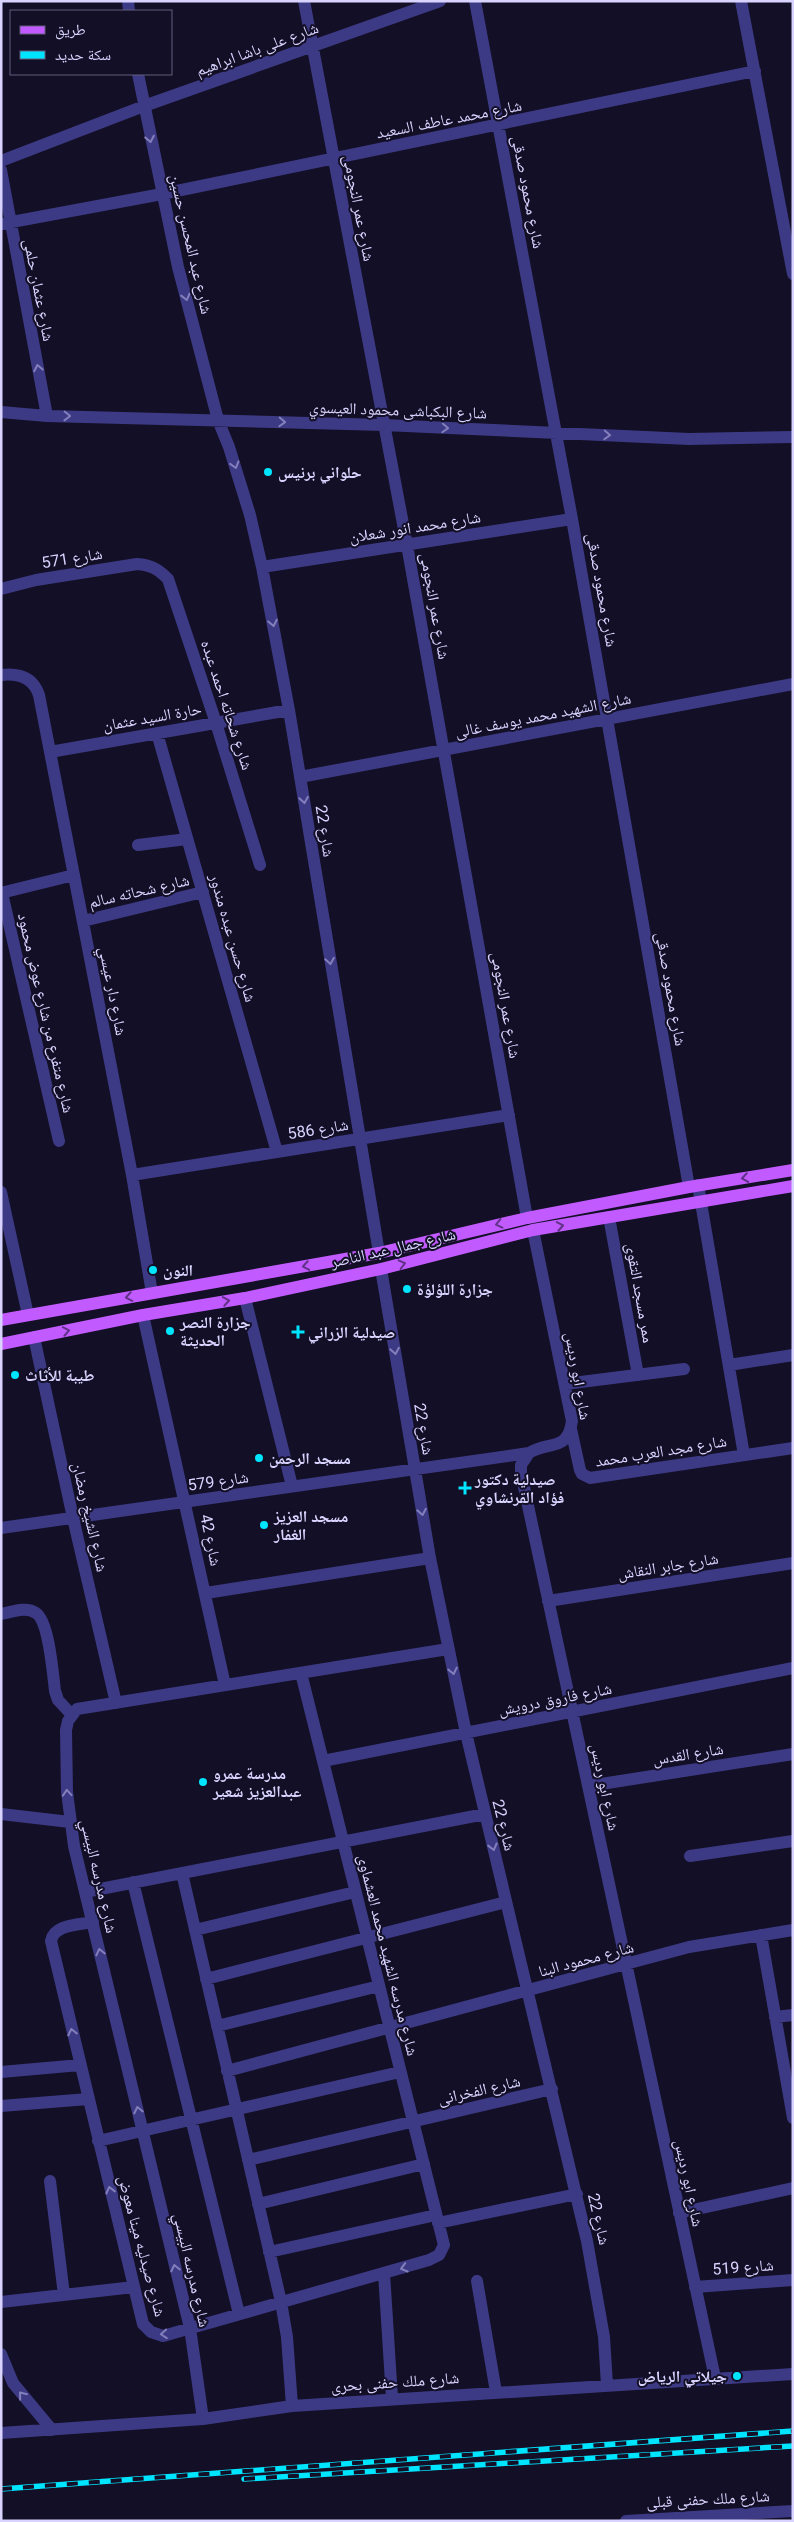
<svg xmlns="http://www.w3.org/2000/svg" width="794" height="2522" viewBox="0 0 794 2522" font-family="Roboto,'Noto Naskh Arabic',sans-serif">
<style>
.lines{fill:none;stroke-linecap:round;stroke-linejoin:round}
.minor{stroke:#3d3a85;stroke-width:12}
.major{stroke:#c25bff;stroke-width:12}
.rail-casing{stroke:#00e5ff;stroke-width:5.5}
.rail{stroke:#130f26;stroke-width:4;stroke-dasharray:11;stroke-linecap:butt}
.oneway{stroke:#837fbc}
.oneway2{stroke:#623188}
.poi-dot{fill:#00e5ff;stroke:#130f26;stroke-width:2}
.labels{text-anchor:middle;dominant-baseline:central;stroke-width:4;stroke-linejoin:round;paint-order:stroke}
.street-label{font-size:16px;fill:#d9d4ff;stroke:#130f26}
.poi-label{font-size:16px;font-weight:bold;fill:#d9d4ff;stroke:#130f26;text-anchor:start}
</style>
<rect width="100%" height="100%" fill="#130f26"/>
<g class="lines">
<path class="minor" d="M128,1L129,11
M304,1L407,545L527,1218
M475,1L572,519L689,1187
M741,1L793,274
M138,74L178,267L218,420L229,447L250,515L262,567L289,710L379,1253
M1,161L144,106L440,1
M1,170L47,416
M1,224L162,194L755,71
M1,412L47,416L384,425L689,439L793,437
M262,567L572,519
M1,589L36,580L137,564C151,565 158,569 168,579L216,723L260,865
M1,675C18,673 33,677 39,695L132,1175L152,1293
M157,733L277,1152
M50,752L289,710
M300,777L793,684
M138,845L187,839
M1,893L74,875
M2,893L59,1141
M83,921L203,892
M132,1175L509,1115
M698,1185L744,1455
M1,1192L28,1315
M609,1217L638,1375
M533,1230L572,1421C568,1452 548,1441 529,1453L521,1465V1473L715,2378
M381,1269L430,1558L466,1733L587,2241L604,2337L607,2385
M245,1298L292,1486
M143,1315L225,1685
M34,1337L73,1518L116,1703
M729,1365L793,1355
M565,1384L684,1369
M571,1429L580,1470L582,1474L590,1478L793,1448
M1,1528L529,1453
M206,1593L430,1558
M548,1601L793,1563
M1,1614C12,1612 26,1606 36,1613C49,1621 53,1675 55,1691L58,1700L71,1714
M323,1761L793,1668
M588,1786L793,1754
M1,1814L70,1822
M690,1856L793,1841
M182,1873L281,2302L287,2337L292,2406
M133,1882L239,2314
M85,1892L485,1814
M93,1922C79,1925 54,1924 51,1941L143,2324L151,2332L163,2336L429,2260L439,2255L444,2245L301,1673
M195,1930L355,1892
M761,1935L793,2118
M206,1979L506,1902
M775,2017L793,2015
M217,2026L379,1986
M227,2071L689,1947L793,1930
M1,2072L80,2065
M1,2106L88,2099
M98,2141L400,2072
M248,2160L552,2089
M50,2181L64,2295
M258,2204L424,2164
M679,2213L793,2188
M438,2223L577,2194
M269,2252L436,2215
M384,2273L392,2398
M477,2281L496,2392
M695,2287L793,2280
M1,2302L134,2287
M1,2354L13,2383L52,2430
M203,2419L190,2328L74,1846L67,1792L66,1730L68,1721L77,1709L448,1649
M1,2433L203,2419L292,2406L793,2374
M626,2521L793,2511"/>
<path class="major" d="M1,1320L379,1253L527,1218L689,1187L793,1170
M1,1344L143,1315L245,1298L381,1269L533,1230L793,1186"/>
<defs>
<path id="rail" d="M244,2479L793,2446
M1,2489L793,2431"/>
</defs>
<use href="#rail" class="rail-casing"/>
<use href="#rail" class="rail"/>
</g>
<defs><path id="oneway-chevron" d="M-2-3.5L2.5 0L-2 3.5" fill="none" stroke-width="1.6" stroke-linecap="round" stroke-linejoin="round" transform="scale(1.25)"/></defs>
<g class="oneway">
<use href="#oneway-chevron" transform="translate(150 139) rotate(79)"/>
<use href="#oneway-chevron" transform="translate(186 297) rotate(76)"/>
<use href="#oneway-chevron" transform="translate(38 368) rotate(-101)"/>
<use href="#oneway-chevron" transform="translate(67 416) rotate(1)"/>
<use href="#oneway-chevron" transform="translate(282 422) rotate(2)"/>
<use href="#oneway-chevron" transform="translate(445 428) rotate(3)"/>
<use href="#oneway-chevron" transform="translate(607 435) rotate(3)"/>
<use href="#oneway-chevron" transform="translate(235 465) rotate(73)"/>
<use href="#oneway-chevron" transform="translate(273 623) rotate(79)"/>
<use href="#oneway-chevron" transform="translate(304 800) rotate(81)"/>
<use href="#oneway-chevron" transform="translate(330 961) rotate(81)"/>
<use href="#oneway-chevron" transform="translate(395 1351) rotate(80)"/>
<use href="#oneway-chevron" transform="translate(422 1512) rotate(80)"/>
<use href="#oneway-chevron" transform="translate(453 1671) rotate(78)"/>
<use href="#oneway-chevron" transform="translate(67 1793) rotate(-94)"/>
<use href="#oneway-chevron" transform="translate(493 1847) rotate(76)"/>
<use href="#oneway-chevron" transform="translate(100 1952) rotate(-103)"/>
<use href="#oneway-chevron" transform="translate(72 2032) rotate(-103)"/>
<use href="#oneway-chevron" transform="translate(138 2110) rotate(-103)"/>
<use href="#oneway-chevron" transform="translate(110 2190) rotate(-104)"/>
<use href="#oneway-chevron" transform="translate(175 2268) rotate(-103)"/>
<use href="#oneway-chevron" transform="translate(404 2268) rotate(164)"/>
<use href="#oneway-chevron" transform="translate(164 2334) rotate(176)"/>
<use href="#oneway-chevron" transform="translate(22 2395) rotate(-129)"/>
</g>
<g class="oneway2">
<use href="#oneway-chevron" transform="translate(745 1178) rotate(171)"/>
<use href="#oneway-chevron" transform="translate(499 1224) rotate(167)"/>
<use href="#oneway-chevron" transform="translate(560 1226) rotate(-10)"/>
<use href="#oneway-chevron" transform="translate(402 1264) rotate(-14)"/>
<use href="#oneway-chevron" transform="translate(306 1266) rotate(170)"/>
<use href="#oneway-chevron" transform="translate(129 1297) rotate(170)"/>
<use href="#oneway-chevron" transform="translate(226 1301) rotate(-10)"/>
<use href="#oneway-chevron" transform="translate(66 1331) rotate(-11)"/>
</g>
<g class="poi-dot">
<circle cx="268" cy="472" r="5"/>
<circle cx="153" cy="1270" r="5"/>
<circle cx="407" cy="1289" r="5"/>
<circle cx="170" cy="1331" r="5"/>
<path d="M295.5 1324.5h5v5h5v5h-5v5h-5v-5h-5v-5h5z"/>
<circle cx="15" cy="1375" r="5"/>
<circle cx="259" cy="1458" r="5"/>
<path d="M462.5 1480.5h5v5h5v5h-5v5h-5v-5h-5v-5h5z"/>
<circle cx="264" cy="1525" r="5"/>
<circle cx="203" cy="1782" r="5"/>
<circle cx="737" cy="2376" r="5"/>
</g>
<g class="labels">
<g class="street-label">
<text transform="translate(257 49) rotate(-20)">شارع على باشا ابراهيم</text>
<text transform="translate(449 119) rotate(-11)">شارع محمد عاطف السعيد</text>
<text transform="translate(528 192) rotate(79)">شارع محمود صدقى</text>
<text transform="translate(359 208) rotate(79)">شارع عمر النجومى</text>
<text transform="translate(191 244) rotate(77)">شارع عبد المحسن حسين</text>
<text transform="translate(39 290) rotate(79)">شارع عثمان حلمى</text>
<text transform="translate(398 410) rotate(2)">شارع البكباشى محمود العيسوي</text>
<text transform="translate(415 527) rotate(-9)">شارع محمد انور شعلان</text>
<text transform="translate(72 558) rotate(-9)">شارع 571</text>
<text transform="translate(602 590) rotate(80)">شارع محمود صدقى</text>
<text transform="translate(435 606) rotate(80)">شارع عمر النجومى</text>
<text transform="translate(227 705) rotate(72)">شارع شحاته احمد عبده</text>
<text transform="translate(543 715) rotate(-11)">شارع الشهيد محمد يوسف غالى</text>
<text transform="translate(152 717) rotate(-10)">حارة السيد عثمان</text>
<text transform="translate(325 831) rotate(81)">شارع 22</text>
<text transform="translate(139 891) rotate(-13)">شارع شحاته سالم</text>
<text transform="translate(233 938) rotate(74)">شارع حسن عبده مندور</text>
<text transform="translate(671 989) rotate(80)">شارع محمود صدقى</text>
<text transform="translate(113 991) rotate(79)">شارع دار عيسي</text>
<text transform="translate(506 1005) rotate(80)">شارع عمر النجومى</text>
<text transform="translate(46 1013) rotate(77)">شارع متفرع من شارع عوض محمود</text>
<text transform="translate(318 1129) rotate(-9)">شارع 586</text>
<text transform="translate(393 1248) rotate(-13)">شارع جمال عبد الناصر</text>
<text transform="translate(640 1293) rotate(80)">ممر مسجد التقوى</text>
<text transform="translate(578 1376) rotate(80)">شارع ابو رديس</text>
<text transform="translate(424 1429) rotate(80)">شارع 22</text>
<text transform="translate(661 1451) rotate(-9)">شارع مجد العرب محمد</text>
<text transform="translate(218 1481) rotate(-8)">شارع 579</text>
<text transform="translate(90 1517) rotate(77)">شارع الشيخ رمضان</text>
<text transform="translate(211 1540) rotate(78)">شارع 42</text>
<text transform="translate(668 1566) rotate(-9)">شارع جابر النقاش</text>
<text transform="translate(555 1699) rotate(-11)">شارع فاروق درويش</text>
<text transform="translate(688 1754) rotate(-9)">شارع القدس</text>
<text transform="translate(605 1787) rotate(78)">شارع ابو رديس</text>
<text transform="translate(504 1825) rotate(76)">شارع 22</text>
<text transform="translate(99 1876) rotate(77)">شارع مدرسه البيسي</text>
<text transform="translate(388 1955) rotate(76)">شارع مدرسه الشهيد محمد العشماوى</text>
<text transform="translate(586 1959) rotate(-15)">شارع محمود البنا</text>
<text transform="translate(479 2090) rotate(-13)">شارع الفخرانى</text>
<text transform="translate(689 2183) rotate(78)">شارع ابو رديس</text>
<text transform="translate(599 2219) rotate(77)">شارع 22</text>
<text transform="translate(142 2246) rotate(75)">شارع صيدليه مينا معوض</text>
<text transform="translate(743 2267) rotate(-4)">شارع 519</text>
<text transform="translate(192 2270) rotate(77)">شارع مدرسه البيسي</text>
<text transform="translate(395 2382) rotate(-4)">شارع ملك حفنى بحرى</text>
<text transform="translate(708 2499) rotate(-3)">شارع ملك حفنى قبلى</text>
</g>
<g class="poi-label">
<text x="278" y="472">حلواني برنيس</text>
<text x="163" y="1270">النون</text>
<text x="417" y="1289">جزارة اللؤلؤة</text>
<text x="180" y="1322">جزارة النصر<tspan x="180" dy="18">الحديثة</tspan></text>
<text x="308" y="1332">صيدلية الزراني</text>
<text x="25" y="1375">طيبة للأثاث</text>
<text x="269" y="1458">مسجد الرحمن</text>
<text x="475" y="1479">صيدلية دكتور<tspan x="475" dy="18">فؤاد القرنشاوي</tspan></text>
<text x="274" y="1516">مسجد العزيز<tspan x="274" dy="18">الغفار</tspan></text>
<text x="213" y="1773">مدرسة عمرو<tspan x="213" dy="18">عبدالعزيز شعير</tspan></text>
<text x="727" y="2376" text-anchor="end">جيلاتي الرياض</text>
</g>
</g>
<rect width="794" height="2522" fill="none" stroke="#d9d4ff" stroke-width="5"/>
<rect x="10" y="10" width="162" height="65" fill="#130f26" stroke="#625e7d"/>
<rect x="20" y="26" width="25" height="8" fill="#c25bff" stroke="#625e7d"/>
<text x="55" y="35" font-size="15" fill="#d9d4ff">طريق</text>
<rect x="20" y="51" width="25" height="8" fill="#00e5ff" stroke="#625e7d"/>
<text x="55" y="60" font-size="15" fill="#d9d4ff">سكة حديد</text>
</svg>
